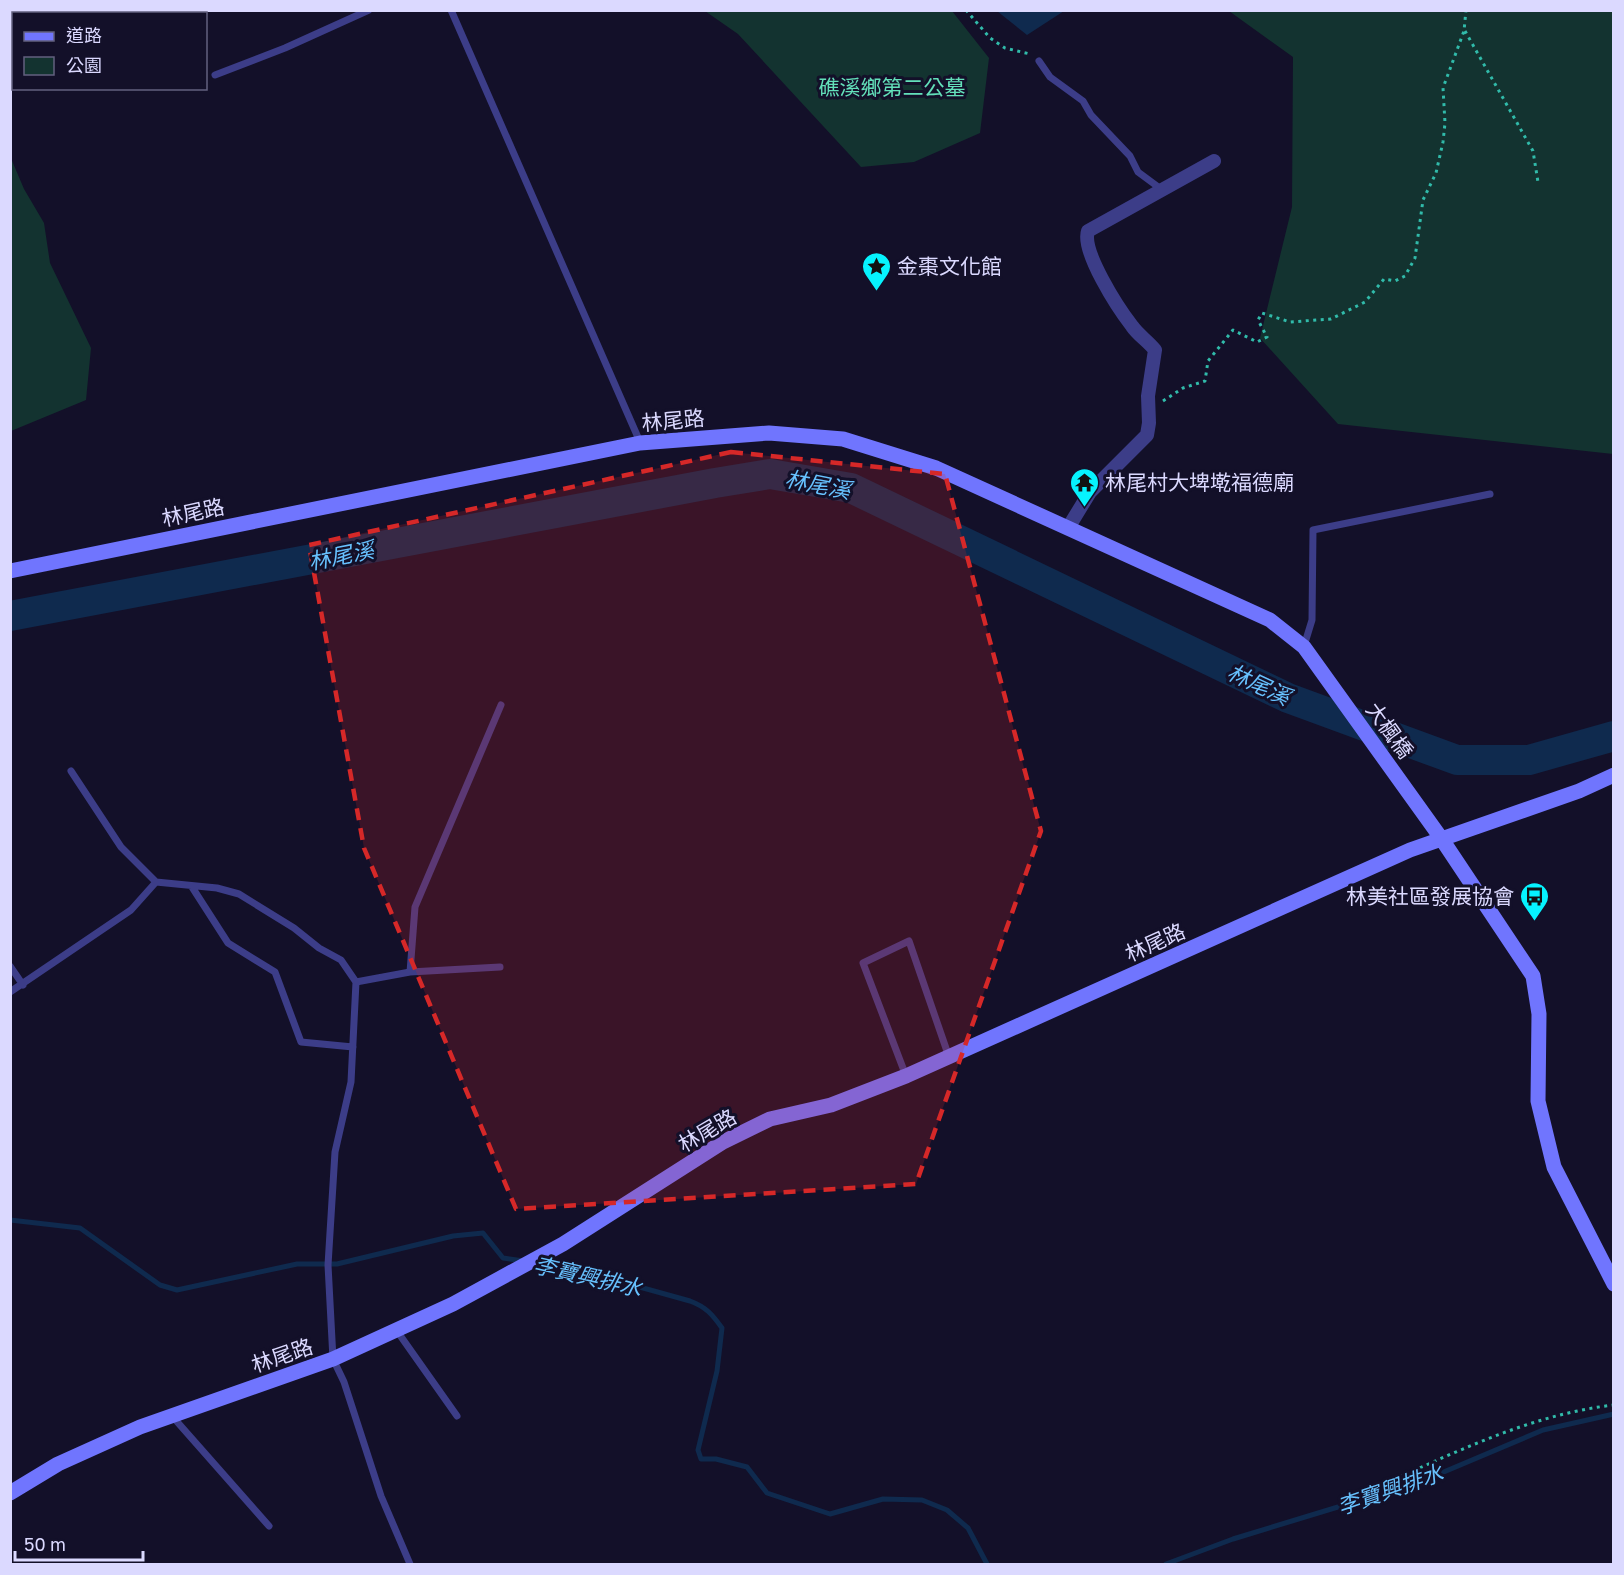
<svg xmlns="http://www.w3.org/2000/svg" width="1624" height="1575" viewBox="0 0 1624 1575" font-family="'Golos Text','Noto Sans TC',sans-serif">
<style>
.green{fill:#133330}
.water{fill:#0f2a4e}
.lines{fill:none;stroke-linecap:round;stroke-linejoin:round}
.stream{stroke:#0f2a4e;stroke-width:5}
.river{stroke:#0f2a4e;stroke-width:30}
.path{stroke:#31bbaa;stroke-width:3;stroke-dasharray:3 4.5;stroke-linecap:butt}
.lane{stroke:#3c3d88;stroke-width:7}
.street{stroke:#3c3d88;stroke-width:14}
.secondary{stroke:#7075fe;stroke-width:15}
.marked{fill:#d62828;fill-opacity:0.2;stroke:#d62828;stroke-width:4.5;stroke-dasharray:12 8;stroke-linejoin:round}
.labels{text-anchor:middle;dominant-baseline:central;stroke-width:6;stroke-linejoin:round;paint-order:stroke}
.park-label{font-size:21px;fill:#63e0ba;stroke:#131029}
.poi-label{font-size:21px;fill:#dbd9ff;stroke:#131029;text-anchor:start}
.street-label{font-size:21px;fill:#dbd9ff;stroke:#131029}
.water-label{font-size:22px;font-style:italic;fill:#67c1fe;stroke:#131029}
</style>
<rect width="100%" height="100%" fill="#131029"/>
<path class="green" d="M705,11H952L989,58L980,133L914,162L861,167L738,34Z
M1229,11H1613V454L1338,424L1260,338L1292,207L1293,57Z
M11,25L13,27L14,86L11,90Z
M10,156L24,189L44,223L50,263L91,348L86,400L11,431Z"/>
<path class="water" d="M997,11H1064L1027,35Z"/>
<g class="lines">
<path class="stream" d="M10,1220L80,1228L160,1285L177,1290L297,1264H337L453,1236L483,1233L503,1258L524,1261
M536,1263L564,1266L690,1301C706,1307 712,1314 722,1328L717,1371L698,1450L701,1459H716L747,1467L767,1493L830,1514L883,1499L922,1500L947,1510L968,1528L987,1564
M1166,1564L1233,1539L1420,1482L1543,1430L1614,1414"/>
<path class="river" d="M10,616L715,483L770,474L851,488L1288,698L1457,760H1529L1614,736"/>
<path class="path" d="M966,10L990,38L1005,48L1030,54
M1465,31L1533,151L1538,182
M1163,401L1183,388L1205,381L1208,361L1233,330L1257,342L1267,337L1258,320L1262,313L1290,322L1331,319L1365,302L1384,279L1395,281L1405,276L1415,258L1423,200L1436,173L1443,142L1445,123L1443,88L1464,31L1466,10
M1365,1492C1445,1458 1525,1415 1614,1405"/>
<path class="lane" d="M451,10L640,442
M1039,61L1050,77L1083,101L1091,115L1130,156L1138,172L1161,189
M215,75L285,48L369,10
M1304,646L1312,620L1313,530L1490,494
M71,771L121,847L156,882L217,888L239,894L294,928L319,948L341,960L356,982L351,1082L335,1152L328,1265L333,1359L344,1382L381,1496L410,1564
M192,887L228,943L275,972L301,1042L353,1047
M10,966L23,985
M410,972L415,907L501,705
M356,982L410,972L500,967
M10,992L131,910L156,882
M906,1076L863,963L909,941L949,1057
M397,1331L457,1416
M172,1416L269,1526"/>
<path class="street" d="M1068,528L1090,492L1147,435L1149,423L1148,396L1155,350C1148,341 1138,335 1132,326C1118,308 1081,251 1088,231L1214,161"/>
<path class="secondary" d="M10,571L640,443L769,433L843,439L936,468L1270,620L1304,647L1441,838L1533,976L1539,1014L1538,1101L1554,1167L1614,1284
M10,1493L58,1464L140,1427L333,1359L453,1304L563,1244L723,1142L770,1119L831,1105L906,1076L1410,850L1579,791L1614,775"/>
</g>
<path class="marked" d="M731,452L945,474L1041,831L916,1184L516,1209L364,848L309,545Z"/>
<defs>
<symbol id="sight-pin" viewBox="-11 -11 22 30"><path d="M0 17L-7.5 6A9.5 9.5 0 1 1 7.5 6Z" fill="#06f3fe" stroke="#131029"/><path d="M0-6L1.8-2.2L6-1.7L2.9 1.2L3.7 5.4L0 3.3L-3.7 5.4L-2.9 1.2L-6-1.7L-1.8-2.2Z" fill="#111"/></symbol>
<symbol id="temple-pin" viewBox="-11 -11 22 30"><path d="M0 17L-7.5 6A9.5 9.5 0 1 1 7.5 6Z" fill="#06f3fe" stroke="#131029"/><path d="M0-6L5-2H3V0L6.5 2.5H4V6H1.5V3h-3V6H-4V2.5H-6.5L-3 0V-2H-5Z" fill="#111"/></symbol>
<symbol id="bus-pin" viewBox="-11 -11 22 30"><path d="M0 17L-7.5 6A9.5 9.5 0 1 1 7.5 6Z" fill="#06f3fe" stroke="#131029"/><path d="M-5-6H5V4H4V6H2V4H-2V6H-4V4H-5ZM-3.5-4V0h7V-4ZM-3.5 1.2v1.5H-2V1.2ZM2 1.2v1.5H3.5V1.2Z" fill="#111"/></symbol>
</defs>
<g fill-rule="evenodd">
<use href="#sight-pin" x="860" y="250" width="33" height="45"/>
<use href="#temple-pin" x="1068" y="466" width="33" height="45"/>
<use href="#bus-pin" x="1518" y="880" width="33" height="45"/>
</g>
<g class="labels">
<g class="park-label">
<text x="892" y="87">礁溪鄉第二公墓</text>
</g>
<g class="poi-label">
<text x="897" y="266">金棗文化館</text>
<text x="1105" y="482">林尾村大埤墘福德廟</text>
<text x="1514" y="896" text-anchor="end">林美社區發展協會</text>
</g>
<g class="street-label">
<text transform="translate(673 420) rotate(-5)">林尾路</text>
<text transform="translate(193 512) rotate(-12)">林尾路</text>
<text transform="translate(1390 730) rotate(54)">大楓橋</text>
<text transform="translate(1155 942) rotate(-24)">林尾路</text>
<text transform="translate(707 1130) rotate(-30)">林尾路</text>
<text transform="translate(282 1355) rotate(-19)">林尾路</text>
</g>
<g class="water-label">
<text transform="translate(818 484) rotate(11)">林尾溪</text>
<text transform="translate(341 555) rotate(-11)">林尾溪</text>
<text transform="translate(1259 684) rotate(25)">林尾溪</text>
<text transform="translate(588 1276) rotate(13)">李寶興排水</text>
<text transform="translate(1390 1489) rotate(-19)">李寶興排水</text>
</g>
</g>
<rect width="1624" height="1575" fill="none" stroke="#dbd9ff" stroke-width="24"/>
<rect x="12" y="12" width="195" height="78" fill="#131029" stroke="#63607f" stroke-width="1.5"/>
<rect x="24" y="32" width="30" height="9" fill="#7075fe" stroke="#63607f" stroke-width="1.5"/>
<text x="66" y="42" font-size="18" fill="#dbd9ff">道路</text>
<rect x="24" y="57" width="30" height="18" fill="#133330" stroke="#63607f" stroke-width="1.5"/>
<text x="66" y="72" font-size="18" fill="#dbd9ff">公園</text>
<path d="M15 1551v9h128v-9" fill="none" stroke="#dbd9ff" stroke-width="3"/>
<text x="24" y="1551" font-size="18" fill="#dbd9ff" stroke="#131029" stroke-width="4.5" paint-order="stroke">50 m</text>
</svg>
